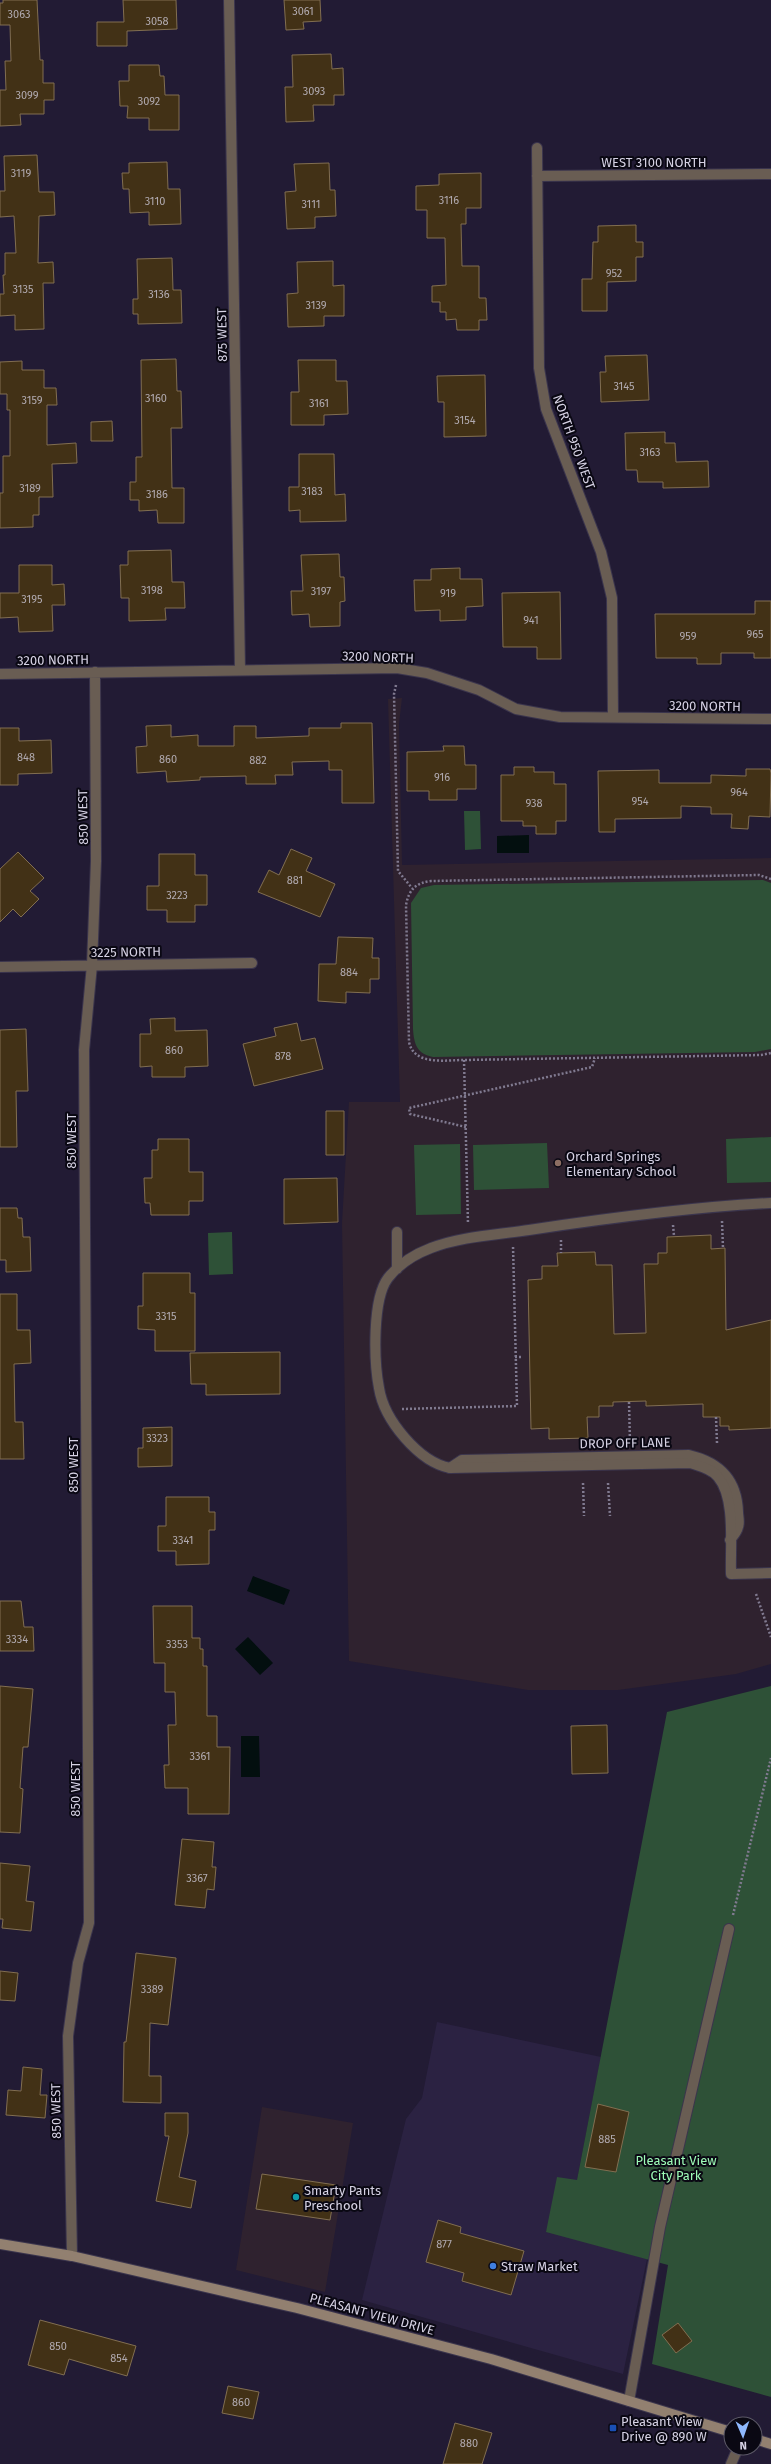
<svg xmlns="http://www.w3.org/2000/svg" width="771" height="2464" viewBox="0 0 771 2464" font-family="'Fira Sans',sans-serif">
<style>
.built{fill:#2b2242}
.education{fill:#2f222f}
.green{fill:#2e5137}
.water{fill:#030f0f}
.building{fill:#423116;stroke:#816e51}
.lines{fill:none;stroke-linecap:round;stroke-linejoin:round}
.service-casing{stroke:#3b354d;stroke-width:12}
.minor-casing{stroke:#3b354d;stroke-width:12}
.secondary-casing{stroke:#3b354d;stroke-width:12}
.path{stroke:#807a90;stroke-width:2.5;stroke-dasharray:2 2;stroke-linecap:butt}
.service{stroke:#695d53;stroke-width:10}
.minor{stroke:#695d53;stroke-width:10}
.secondary{stroke:#928070;stroke-width:10}
.education-dot{fill:#8d6e63;stroke:#0a0813;stroke-width:1.5}
.culture-dot{fill:#0f9aa8;stroke:#0a0813;stroke-width:1.5}
.shop-dot{fill:#3f7fe0;stroke:#0a0813;stroke-width:1.5}
.transit-dot{fill:#1a4fb4;stroke:#0a0813;stroke-width:1.5}
.labels{text-anchor:middle;dominant-baseline:central;stroke-width:4;stroke-linejoin:round;paint-order:stroke}
.number-label{font-size:11px;fill:#b1aab0}
.street-label{font-size:13px;fill:#d6d2e4;stroke:#0a0813}
.poi-label{font-size:13px;fill:#d6d2e4;stroke:#0a0813;text-anchor:start}
.park-label{font-size:13px;fill:#9efcb7;stroke:#0a0813}
</style>
<rect width="100%" height="100%" fill="#221b34"/>
<path class="built" d="M437,2022L601,2057L577,2180L546,2231L647,2259L623,2374L362,2300L406,2119L422,2098Z"/>
<path class="education" d="M402,698L399,724L402,865L771,858V1664L736,1674L618,1690H528L349,1661L342,1223L349,1102H400L388,699Z
M262,2107L353,2123L325,2292L236,2270Z"/>
<path class="green" d="M464,811H480L481,849L465,850Z
M763,880L771,883V1049L755,1052L433,1057C417,1054 414,1044 413,1029L411,903L421,888L434,885Z
M771,1137V1182L727,1183L726,1139Z
M547,1143L549,1188L474,1190L473,1145Z
M460,1144L461,1214L416,1215L414,1145Z
M232,1232L233,1274L209,1275L208,1233Z
M771,1686V2397L652,2364L668,2265L546,2232L557,2177L577,2180L667,1712Z"/>
<path class="water" d="M529,835V853H497V836Z
M253,1576L290,1590L284,1605L247,1591Z
M248,1637L273,1663L260,1675L235,1649Z
M241,1736H259L260,1777H241Z"/>
<path class="building" d="M3,0H37L40,60H43V83H54V100H44V114H20L21,125L0,126V90H6L5,61H11L10,25H0V3H3Z
M123,0H176L177,29L127,31V46H97V22H124Z
M284,0H320L321,21L303,22L304,29L286,30Z
M331,54L332,69L343,68L344,95H334V105H313L314,121L286,122L285,87H293L292,55Z
M129,65H159L160,76H164L165,95H179V130H149V118H127L128,106H120L119,81H129Z
M37,155L39,192H54L55,215L39,216L38,263L53,262L54,283H43L44,329L15,330V315L0,316V294H4L3,275H5V253H16L14,216L0,217V191H5L4,156Z
M167,162L168,189H180L181,224L149,225V212L130,213L129,189H123L122,173H129V163Z
M329,163L330,190H335L336,216L315,217V228L287,229L285,192L296,191L294,164Z
M481,173V208H466V224H461L462,266H479V298H486L487,320H479V330H457L456,319L446,320V312H440V302H432V286L446,285L445,238H427V210H416V186L439,185V174Z
M636,225V242H643V257H636V281L607,282V311H582V279H592L593,242H598V226Z
M172,258L173,290H181L182,323L138,324V314H133V299H138L137,259Z
M333,261V286L344,285V316H324V326L288,327L287,294L298,293L297,262Z
M647,355L649,400L601,402L600,372H606L605,356Z
M176,359L177,391H181L182,428H171L172,488H184V523H158L157,510L139,511V500H130V482H136V457H142L141,360Z
M298,360H336V381H347L348,414L324,415V425H291V392H299Z
M22,361V370H44V388H56L57,405H47V445L76,443L77,463L52,464L53,497H39V515H33V527L0,528V493H3V456H10V410H7V394H0V362Z
M485,375L486,436L444,437V402H438L437,376Z
M112,421L113,441H91V422Z
M665,432V443H675L676,462L708,461L709,487L663,488V482H638L637,470H626L625,433Z
M299,454H334L335,495L345,494L346,521L300,522V510L289,511V487H299Z
M171,550L172,582H184L185,608H165L166,620L129,621V598H121L120,565H128V551Z
M339,554L340,577H344L345,601L340,602V626L310,627L309,614L292,615L291,591H303L301,555Z
M19,565H52V585L64,584L65,605H52L53,631L19,632L18,617L0,618V593H19Z
M460,568V579H482L483,606L466,607V620L440,621V610L415,611L414,580H431V569Z
M560,592L561,659H537V647H503L502,593Z
M755,601H771V658H754V653H721V664H697V658H656L655,614H755Z
M341,723H372L374,803H342V770H329V761L292,762L293,775H275L276,784H246V776L200,777V780L167,782L166,771L137,773L136,747L147,746L146,726L171,725V737L198,735V746H234V726H256V738L309,736V728H341Z
M0,728H19V741L51,740L52,773L18,774V785H0Z
M443,746H464L465,765H476V789H457V800H429V791H407V752L444,751Z
M514,767H534V772H554V784H566V821H556V834H536V826H523V821H501V775H514Z
M746,769H770L771,773L770,817L749,816L748,829L731,828L732,814H711V807L681,806V818L615,819V832H599L598,771L659,770V783H711V775L746,776Z
M291,849L312,858L306,871L335,884L320,917L258,892L269,870L279,875Z
M18,852L44,878L30,891L39,899L21,917L13,909L0,922V869Z
M159,854H195V875H207V905H195V922H167V910H147V886H159Z
M338,937L373,938L372,958H379V979H370V993L346,992V1003L318,1001L319,964H336Z
M175,1018V1031L207,1030L208,1066L185,1067V1077H152V1066L140,1067V1034H151L150,1019Z
M297,1023L301,1041L315,1038L323,1069L254,1086L243,1044L276,1036L274,1028Z
M26,1029L28,1091H16L17,1147H0V1030Z
M326,1111H344V1155H326Z
M158,1139H189V1172H203V1201H189V1215H151L150,1203H145L144,1178H152V1150H158Z
M337,1178L338,1222L284,1224V1179Z
M0,1208H17L18,1218H22L23,1237H30L31,1271L6,1272V1260H0Z
M711,1235V1249L725,1248L726,1330L771,1320V1428L729,1430V1426H720V1417H703V1404L646,1406V1401L613,1402V1406H599V1417H587L588,1438L549,1439V1428L531,1429L528,1280L542,1279V1266H558L557,1253L595,1252L596,1265H612L614,1334L646,1333L644,1264H658V1253H667V1237Z
M143,1273H190V1293H195V1351H155V1330L138,1329V1306H143Z
M0,1294H17V1330H30L31,1363L14,1364L15,1422H23L24,1459H0Z
M280,1352V1394L206,1395V1384H191L190,1353Z
M172,1427V1466L138,1467V1448H143V1428Z
M166,1497H209V1512H215V1530H209V1564L176,1565V1551H158V1526H166Z
M0,1601H21L24,1627H33L34,1651H0Z
M153,1606H192V1638H200V1649H203V1666H207V1716H217V1747H230L229,1814H188V1788H165L164,1765H169L168,1725H176L175,1692H165V1663H154Z
M0,1686L33,1689L28,1747H23L20,1788L23,1789L20,1833L0,1832Z
M607,1725L608,1773L572,1774L571,1726Z
M182,1839L214,1842L212,1867H216L214,1890L207,1889L205,1908L175,1905Z
M0,1863L30,1866L26,1901L34,1902L31,1931L2,1928L3,1919H0Z
M136,1953L176,1958L168,2025L150,2023L149,2076H161V2103L123,2102L124,2042H126Z
M0,1971L18,1973L15,2001L0,2000Z
M23,2067L42,2069L40,2095H47L45,2118L6,2115L8,2090L21,2091Z
M598,2104L629,2112L616,2172L585,2167Z
M165,2113H188V2133L179,2177L196,2181L191,2208L156,2201L169,2136H165Z
M262,2174L336,2185L330,2220L256,2209Z
M438,2220L461,2227L460,2233L524,2251L511,2295L462,2281L464,2273L426,2262Z
M40,2320L136,2346L127,2376L69,2359L64,2375L28,2365Z
M678,2323L692,2341L676,2353L662,2335Z
M228,2386L259,2392L253,2419L222,2413Z
M455,2423L492,2433L482,2464H443Z"/>
<g class="lines">
<defs>
<path id="service" d="M397,1232V1269
M730,1540C733,1536 737,1532 738,1527C740,1523 738,1516 738,1512C737,1480 719,1462 689,1455L462,1460L450,1468C419,1462 384,1420 379,1388C374,1362 372,1299 388,1278C399,1264 415,1254 431,1248C462,1236 497,1235 529,1230C609,1218 690,1207 771,1203
M629,2401L660,2227L729,1929"/>
<path id="minor" d="M229,0L240,670
M537,148L539,368L546,409L601,552L612,598L613,717
M537,176L771,174
M0,674L397,668L427,673L479,690L516,709L560,717L771,719
M0,967L252,963
M450,1468L690,1463C699,1466 712,1469 718,1477C736,1498 730,1547 731,1574L771,1573
M72,2256L68,2036L78,1963L89,1923L84,1050L92,965L96,861L95,672
M731,2464L738,2448"/>
<path id="secondary" d="M0,2244L72,2256L297,2308L491,2359L731,2432
M755,2439L771,2444"/>
</defs>
<use href="#service" class="service-casing"/>
<use href="#minor" class="minor-casing"/>
<use href="#secondary" class="secondary-casing"/>
<path class="path" d="M396,685L394,694L398,871L412,888
M771,879L759,875L431,881C416,883 409,889 406,905L409,1042C414,1066 446,1060 464,1060L761,1055L771,1053
M464,1060L468,1224
M466,1127L410,1114L409,1108L592,1067L595,1058
M722,1221L723,1248
M673,1225L674,1236
M561,1240V1253
M515,1357H521
M629,1402L630,1443
M402,1409L517,1406L513,1246
M716,1417L717,1443
M583,1483L584,1516
M608,1483L610,1516
M756,1594L771,1637
M733,1915L771,1758"/>
<use href="#service" class="service"/>
<use href="#minor" class="minor"/>
<use href="#secondary" class="secondary"/>
</g>
<circle class="education-dot" cx="558" cy="1163" r="4"/>
<circle class="culture-dot" cx="296" cy="2197" r="4"/>
<circle class="shop-dot" cx="493" cy="2266" r="4"/>
<rect class="transit-dot" x="609" y="2424" width="8" height="8" rx="2"/>
<g class="labels">
<g class="number-label">
<text x="303" y="11">3061</text>
<text x="19" y="14">3063</text>
<text x="157" y="21">3058</text>
<text x="314" y="91">3093</text>
<text x="27" y="95">3099</text>
<text x="149" y="101">3092</text>
<text x="21" y="173">3119</text>
<text x="449" y="200">3116</text>
<text x="155" y="201">3110</text>
<text x="311" y="204">3111</text>
<text x="614" y="273">952</text>
<text x="23" y="289">3135</text>
<text x="159" y="294">3136</text>
<text x="316" y="305">3139</text>
<text x="624" y="386">3145</text>
<text x="156" y="398">3160</text>
<text x="32" y="400">3159</text>
<text x="319" y="403">3161</text>
<text x="465" y="420">3154</text>
<text x="650" y="452">3163</text>
<text x="30" y="488">3189</text>
<text x="312" y="491">3183</text>
<text x="157" y="494">3186</text>
<text x="152" y="590">3198</text>
<text x="321" y="591">3197</text>
<text x="448" y="593">919</text>
<text x="32" y="599">3195</text>
<text x="531" y="620">941</text>
<text x="755" y="634">965</text>
<text x="688" y="636">959</text>
<text x="26" y="757">848</text>
<text x="168" y="759">860</text>
<text x="258" y="760">882</text>
<text x="442" y="777">916</text>
<text x="739" y="792">964</text>
<text x="640" y="801">954</text>
<text x="534" y="803">938</text>
<text x="295" y="880">881</text>
<text x="177" y="895">3223</text>
<text x="349" y="972">884</text>
<text x="174" y="1050">860</text>
<text x="283" y="1056">878</text>
<text x="166" y="1316">3315</text>
<text x="157" y="1438">3323</text>
<text x="183" y="1540">3341</text>
<text x="17" y="1639">3334</text>
<text x="177" y="1644">3353</text>
<text x="200" y="1756">3361</text>
<text x="197" y="1878">3367</text>
<text x="152" y="1989">3389</text>
<text x="607" y="2139">885</text>
<text x="444" y="2244">877</text>
<text x="58" y="2346">850</text>
<text x="119" y="2358">854</text>
<text x="241" y="2402">860</text>
<text x="469" y="2443">880</text>
</g>
<g class="street-label">
<text x="654" y="162">WEST 3100 NORTH</text>
<text transform="translate(222 335) rotate(-91)">875 WEST</text>
<text transform="translate(574 442) rotate(70)">NORTH 950 WEST</text>
<text transform="translate(378 657) rotate(2)">3200 NORTH</text>
<text transform="translate(53 660) rotate(-1)">3200 NORTH</text>
<text transform="translate(705 706) rotate(1)">3200 NORTH</text>
<text transform="translate(83 817) rotate(-91)">850 WEST</text>
<text transform="translate(126 952) rotate(-1)">3225 NORTH</text>
<text transform="translate(71 1141) rotate(-90)">850 WEST</text>
<text transform="translate(625 1443) rotate(-1)">DROP OFF LANE</text>
<text transform="translate(73 1465) rotate(-90)">850 WEST</text>
<text transform="translate(75 1789) rotate(-90)">850 WEST</text>
<text transform="translate(56 2111) rotate(-91)">850 WEST</text>
<text transform="translate(372 2314) rotate(15)">PLEASANT VIEW DRIVE</text>
</g>
<g class="poi-label">
<text x="566" y="1156">Orchard Springs<tspan x="566" dy="15">Elementary School</tspan></text>
<text x="304" y="2190">Smarty Pants<tspan x="304" dy="15">Preschool</tspan></text>
<text x="501" y="2266">Straw Market</text>
<text x="621" y="2421">Pleasant View<tspan x="621" dy="15">Drive @ 890 W</tspan></text>
</g>
<g class="park-label">
<text x="676" y="2160">Pleasant View<tspan x="676" dy="15">City Park</tspan></text>
</g>
</g>
<g transform="translate(743 2436) rotate(178)"><circle r="19" fill="#0a0813" stroke="#5c5967"/>
<path d="M0-3L7 15L0 10L-7 15Z" fill="#8fb8fd"/>
<text y="-6" font-size="11" font-weight="bold" text-anchor="middle" fill="#d6d2e4">N</text>
</g>
</svg>
